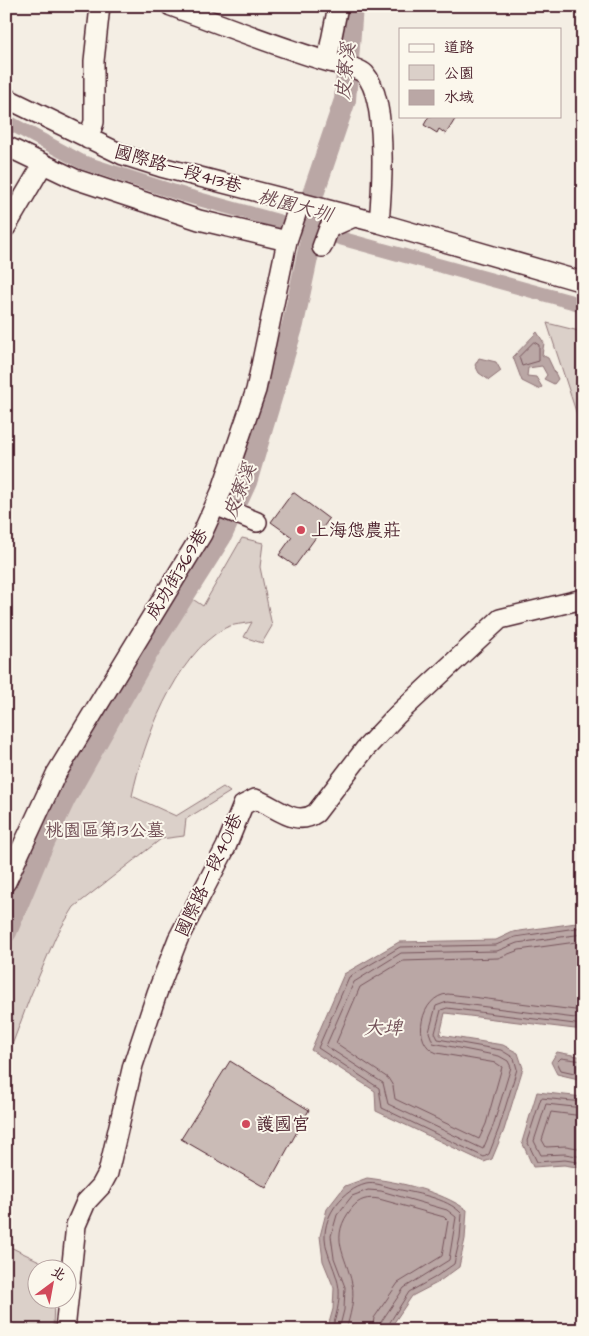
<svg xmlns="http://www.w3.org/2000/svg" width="589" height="1336" viewBox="0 0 589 1336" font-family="'Architects Daughter','LXGW WenKai TC',sans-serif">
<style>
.green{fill:#dbd0c9;stroke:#92787a}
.water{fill:#baa7a5;stroke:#8d7174}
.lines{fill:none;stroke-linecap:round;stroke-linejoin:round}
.shore{stroke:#77555c;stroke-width:1}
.canal{stroke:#baa7a5;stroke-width:14}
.river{stroke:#baa7a5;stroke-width:22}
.building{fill:#cabbb6;stroke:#4a1f2b}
.minor-casing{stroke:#4a1f2b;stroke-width:22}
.minor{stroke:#fbf7ec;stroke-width:19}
.poi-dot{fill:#d1495b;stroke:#fbf7ec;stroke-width:2}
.labels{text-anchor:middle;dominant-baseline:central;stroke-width:4;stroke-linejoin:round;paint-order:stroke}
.street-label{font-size:18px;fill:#4a1f2b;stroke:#fbf7ec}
.poi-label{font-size:18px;fill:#4a1f2b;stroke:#fbf7ec;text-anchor:start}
.park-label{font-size:18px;fill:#6e4b52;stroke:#fbf7ec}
.water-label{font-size:19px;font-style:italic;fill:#714f56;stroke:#fbf7ec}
</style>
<rect width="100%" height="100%" fill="#f4eee4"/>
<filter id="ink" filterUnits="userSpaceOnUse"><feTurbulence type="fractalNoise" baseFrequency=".02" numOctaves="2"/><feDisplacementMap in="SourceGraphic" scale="10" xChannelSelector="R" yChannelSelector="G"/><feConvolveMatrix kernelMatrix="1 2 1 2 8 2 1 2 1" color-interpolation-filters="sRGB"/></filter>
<g filter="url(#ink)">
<path class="green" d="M547,323L583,332V433Z
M242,538L263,543L260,567L272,626L262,643L244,637L252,622C244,624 233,624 225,628C175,655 143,743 132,796L176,816L223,787L230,792L186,819L184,836L161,839L74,907L56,936L30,997L6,1061V946L71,799L176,620L191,598L203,606Z
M6,1245L54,1268H38V1298L54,1299L53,1330H6Z"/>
<path class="water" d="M537,332L544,343L542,355L548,358L558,379L554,384L544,379L547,375L542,366L528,368L527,376L536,377L542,387L538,389L522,381L513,357Z
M479,358L496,362L501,371L489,380L479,373L475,365Z
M583,922V1030L445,1013L440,1035L503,1045L518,1053L523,1068L504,1130L492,1159L484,1162L376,1111L375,1091L311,1050L344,974L399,942L496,940L513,932Z
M557,1052L583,1057V1080L557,1074L551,1062Z
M537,1092L583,1097V1168L564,1165L533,1167L522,1142Z
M367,1178C400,1182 440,1191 467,1210L465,1239L459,1267L437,1283L412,1296L389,1330H327L333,1309L334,1288L323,1261L320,1236L327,1209L345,1186Z"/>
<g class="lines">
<path class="shore" d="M534,342L539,345V361L522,366L519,357Z
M583,927L515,937L496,945L400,947L349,977L318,1048L379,1088L382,1108L484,1157L489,1154L499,1128L517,1069L514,1058L501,1050L438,1039L435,1033L441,1010L447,1008L583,1025
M583,934L517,943L497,951L401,953L354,982L326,1046L383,1083L388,1104L483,1149L493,1126L511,1067L508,1061L499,1056L433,1043L429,1032L436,1006L447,1002L583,1019
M583,941L519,950L498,958L403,961L360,987L336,1043L388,1078L393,1086L395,1099L479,1139L486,1124L502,1067L496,1063L437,1053C410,1044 421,995 448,994L583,1011
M583,1061L561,1058L557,1062L561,1070L583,1075
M583,1102L541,1098L527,1141L537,1162L565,1160L583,1163
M583,1108L546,1104L534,1141L541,1155L565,1154L583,1157
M583,1116L551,1112L542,1140L546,1147L566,1146L583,1149
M332,1330C336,1316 340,1303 339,1289C337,1271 326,1256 325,1238C324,1214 343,1190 366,1184C374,1182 384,1186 392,1188C413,1193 447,1197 462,1214L460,1238L454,1264L434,1278L409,1292L385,1330
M339,1330L344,1310L345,1287L334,1258L331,1236L337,1215L352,1196L368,1190L381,1191L447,1210L456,1217L449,1260L404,1288L381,1322L379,1330
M346,1330C350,1316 355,1299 352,1284C346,1254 328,1238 352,1208C359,1199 368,1197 379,1199L444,1217L448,1221L442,1256L398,1283L374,1318L372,1330"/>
<path class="canal" d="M6,121L82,162L184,195L583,305"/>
<path class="river" d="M6,932L38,855L65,798L145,656L221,536L246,482L293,324L313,230L312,197L345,100L352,6"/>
</g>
<path class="building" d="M429,116H457L446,134L439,129L437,133L424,125Z
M293,492L329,519L295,566L279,555L292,537L271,522Z
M230,1061L309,1110L266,1188L181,1139Z"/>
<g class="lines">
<defs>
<path id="minor" d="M171,6C223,25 275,46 329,62C339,65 358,67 365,74C388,100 382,189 379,223
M327,61L338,6
M6,98L123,155L161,167L379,223L583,282
M88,139L94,122V61L100,6
M6,146L75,179L199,220L287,241
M6,227L43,164
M322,247L329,228L354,217
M215,505L257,522
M6,882L56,774L202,534L221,492L256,390L287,241L300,202
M65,1330L76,1225L86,1202L101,1186L108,1173L133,1065L157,993L178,939L226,847L243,805L255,799C276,806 295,828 316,813L365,749L398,714L500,619L583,599"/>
</defs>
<use href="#minor" class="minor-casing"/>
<use href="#minor" class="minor"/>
</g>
</g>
<g class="poi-dot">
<circle cx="301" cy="530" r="5"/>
<circle cx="246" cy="1124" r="5"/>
</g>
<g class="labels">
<g class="street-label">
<text transform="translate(178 169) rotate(16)">國際路一段413巷</text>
<text transform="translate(177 574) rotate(-59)">成功街369巷</text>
<text transform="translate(209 875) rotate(-65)">國際路一段401巷</text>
</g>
<g class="poi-label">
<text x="311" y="530">上海怹農莊</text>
<text x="256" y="1124">護國宮</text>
</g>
<g class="park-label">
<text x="105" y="830">桃園區第13公墓</text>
</g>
<g class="water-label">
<text transform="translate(346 71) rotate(-84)">皮寮溪</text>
<text transform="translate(295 206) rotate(15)">桃園大圳</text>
<text transform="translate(240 491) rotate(-68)">皮寮溪</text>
<text x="383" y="1028">大埤</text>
</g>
</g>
<rect width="589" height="1336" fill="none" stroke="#fbf7ec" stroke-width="25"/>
<rect x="12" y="12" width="564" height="1311" fill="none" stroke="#4a1f2b" stroke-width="2" filter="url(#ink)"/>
<rect x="399" y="28" width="162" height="90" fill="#fbf7ec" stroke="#b4a19f"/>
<rect x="409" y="44" width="25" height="8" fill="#fbf7ec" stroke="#b4a19f"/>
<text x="444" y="52" font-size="15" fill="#4a1f2b">道路</text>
<rect x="409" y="65" width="25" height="15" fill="#dbd0c9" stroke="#b4a19f"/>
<text x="444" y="78" font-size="15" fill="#4a1f2b">公園</text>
<rect x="409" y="90" width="25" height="15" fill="#baa7a5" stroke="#b4a19f"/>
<text x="444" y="102" font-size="15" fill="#4a1f2b">水域</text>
<g transform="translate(52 1284) rotate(32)"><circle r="24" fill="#fbf7ec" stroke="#b4a19f"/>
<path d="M0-4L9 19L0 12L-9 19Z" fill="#d1495b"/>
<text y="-8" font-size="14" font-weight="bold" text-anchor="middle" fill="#4a1f2b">北</text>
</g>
</svg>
